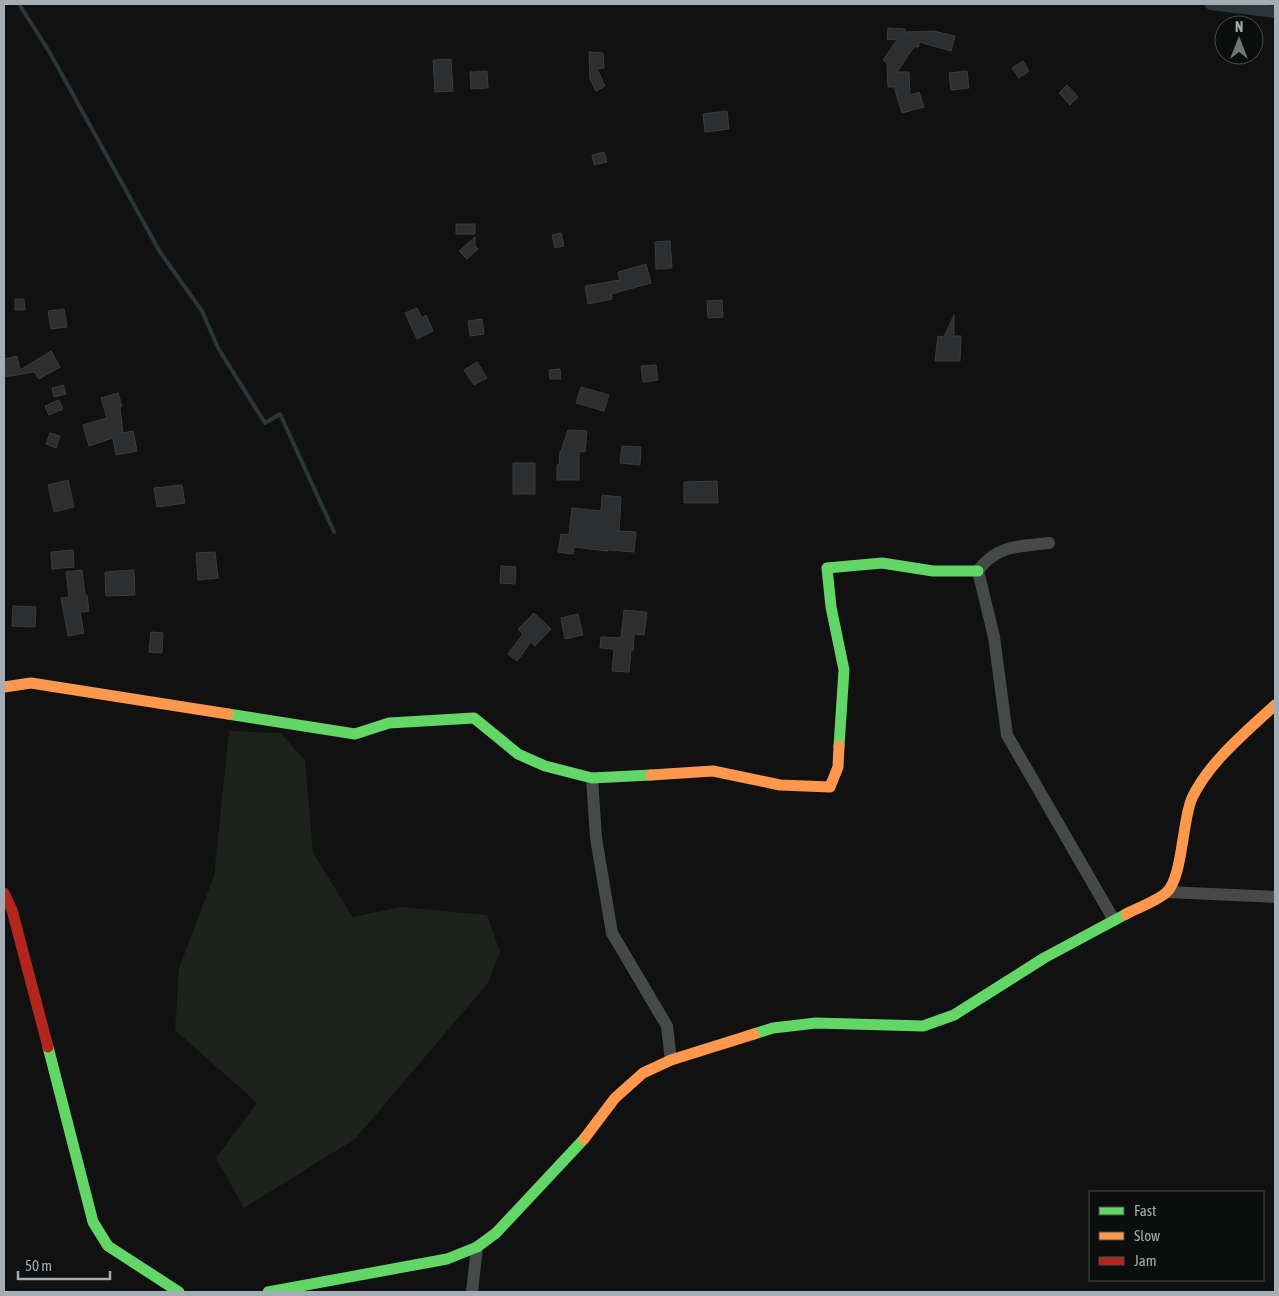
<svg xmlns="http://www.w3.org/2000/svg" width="1279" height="1296" viewBox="0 0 1279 1296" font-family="'Asap Condensed',sans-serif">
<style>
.green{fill:#1d221c}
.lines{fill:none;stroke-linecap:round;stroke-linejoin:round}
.stream{stroke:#2a3738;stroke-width:4}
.canal{stroke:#2a3738;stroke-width:12}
.building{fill:#2d2e30;stroke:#3a3c3e}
.street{stroke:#46494a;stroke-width:12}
.fast{stroke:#63d668;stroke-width:11}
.slow{stroke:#ff974d;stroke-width:11}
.jam{stroke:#b3261e;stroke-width:11}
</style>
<rect width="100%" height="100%" fill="#111112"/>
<path class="green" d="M229,731L281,733L305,761L313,853L353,917L401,907L487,915L500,952L487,984L355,1139L244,1208L216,1158L257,1103L175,1030L179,968L214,876Z"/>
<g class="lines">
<path class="stream" d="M19,4L50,53L160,252L202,311L218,348L265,423L280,414L334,532"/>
<path class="canal" d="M1211,4L1275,12"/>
</g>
<path class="building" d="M888,28L905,29V32L933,31L955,36L951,51L919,42V47H914L897,72H909L910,95L919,92L924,107L902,113L894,87H888L887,63L883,60L897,40L887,39Z
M589,52L603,53L604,68L597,69L605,86L596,91L590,79Z
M451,59L453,91L435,92L433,60Z
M1023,61L1029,71L1019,78L1012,68Z
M487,71L488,88L471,89L470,72Z
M967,71L969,88L951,90L949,73Z
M1067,85L1078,97L1070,105L1059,93Z
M727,111L729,129L705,132L703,114Z
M604,152L607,162L594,165L592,155Z
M456,224H475V234H456Z
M561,233L564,246L555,248L552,235Z
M475,237V246L478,249L467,259L459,251Z
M670,241L672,268L656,269L655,242Z
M646,264L651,283L611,294L612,299L588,304L585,286L620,280L618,272Z
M15,299H24L25,310H15Z
M722,300L723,317L708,318L707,301Z
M417,308L422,318L426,315L433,331L417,339L405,313Z
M64,309L67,327L51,329L48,311Z
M954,315V336H961L960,361H935L938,336L944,337Z
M482,319L484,334L470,336L468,321Z
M51,351L60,367L39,379L34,372L4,377V359L17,356L20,370Z
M477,362L487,378L474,385L464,370Z
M656,365L658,380L643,382L641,366Z
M560,369L561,379H550L549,370Z
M63,385L66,394L54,397L52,388Z
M581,387L609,395L604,411L576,403Z
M118,393L122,406L120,407L123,433L133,431L137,451L116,455L113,438L89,446L83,425L107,418L101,398Z
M59,400L63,409L49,415L45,406Z
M568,430L587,431L585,452L579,451V480H557V465H559L560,451H561Z
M50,433L60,436L56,448L46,444Z
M622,446L641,447L640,465L620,463Z
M513,463H535V494H513Z
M68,480L74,507L54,512L48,485Z
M717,481L718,503H684V482Z
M182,485L185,503L157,507L154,488Z
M602,495L621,497L619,531L636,532L634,552L608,550L607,551L574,547L573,554L558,552L561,534L569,535L572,508L601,511Z
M73,550L74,567L52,569L51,552Z
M215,552L218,578L198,580L196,553Z
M501,566L516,567L515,584L500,583Z
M82,570L85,595H87L89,611L80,612L84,633L68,636L61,598L69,597L66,572Z
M134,570L135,595L106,596L105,572Z
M13,606L36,607L35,627L12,626Z
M624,610L647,612L644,635L634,634L633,651L631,650L629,672L612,671L614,649L600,648L601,637L621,638Z
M534,613L551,629L535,646L531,642L517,661L508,654L523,634L518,629Z
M578,614L583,635L565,639L561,618Z
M151,632L163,633L162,653L149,652Z"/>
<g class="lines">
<path class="street" d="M1049,543C1021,546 996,545 978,571L994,637L1007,735L1114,920
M592,778L596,838L612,933L667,1026L671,1060
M1167,892L1275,897
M472,1292L477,1247"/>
<path class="fast" d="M228,714L355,734L389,723L474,718L518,754L545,766L592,778L651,775
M839,746L844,670L831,607L827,568L882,563L933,571H978
M754,1034L773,1028L816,1023L923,1026L954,1015L1044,958L1126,914
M48,1047L93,1222L108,1246L179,1292
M268,1292L447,1259L477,1247L496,1233L584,1139"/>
<path class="slow" d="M4,687L31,683L228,714
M651,775L713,771L780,785L830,787L838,767L839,746
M1126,914C1138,908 1156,901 1166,893C1183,878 1182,820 1192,798C1209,762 1246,732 1275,705
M584,1139L615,1098L643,1073L671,1060L754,1034"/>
<path class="jam" d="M4,893L12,910L48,1047"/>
</g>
<rect width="1279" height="1296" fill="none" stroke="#a3adb3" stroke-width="10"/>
<rect x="1089" y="1191" width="175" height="90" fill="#0c0d0d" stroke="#484d4f"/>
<rect x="1099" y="1207" width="25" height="8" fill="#63d668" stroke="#484d4f"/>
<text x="1134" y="1216" font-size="15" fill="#a3adb3">Fast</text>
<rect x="1099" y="1232" width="25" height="8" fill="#ff974d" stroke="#484d4f"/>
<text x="1134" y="1241" font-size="15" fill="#a3adb3">Slow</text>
<rect x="1099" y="1257" width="25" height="8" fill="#b3261e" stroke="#484d4f"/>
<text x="1134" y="1266" font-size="15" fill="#a3adb3">Jam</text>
<g transform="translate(1239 40)"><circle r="24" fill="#0c0d0d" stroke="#484d4f"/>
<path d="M0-4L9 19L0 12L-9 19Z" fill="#70767b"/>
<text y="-8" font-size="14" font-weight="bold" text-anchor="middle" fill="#a3adb3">N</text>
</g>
<path d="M18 1271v8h92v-8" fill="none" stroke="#a3adb3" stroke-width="2.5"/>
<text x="25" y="1271" font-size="15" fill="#a3adb3" stroke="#0c0d0d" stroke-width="4" paint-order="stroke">50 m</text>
</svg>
